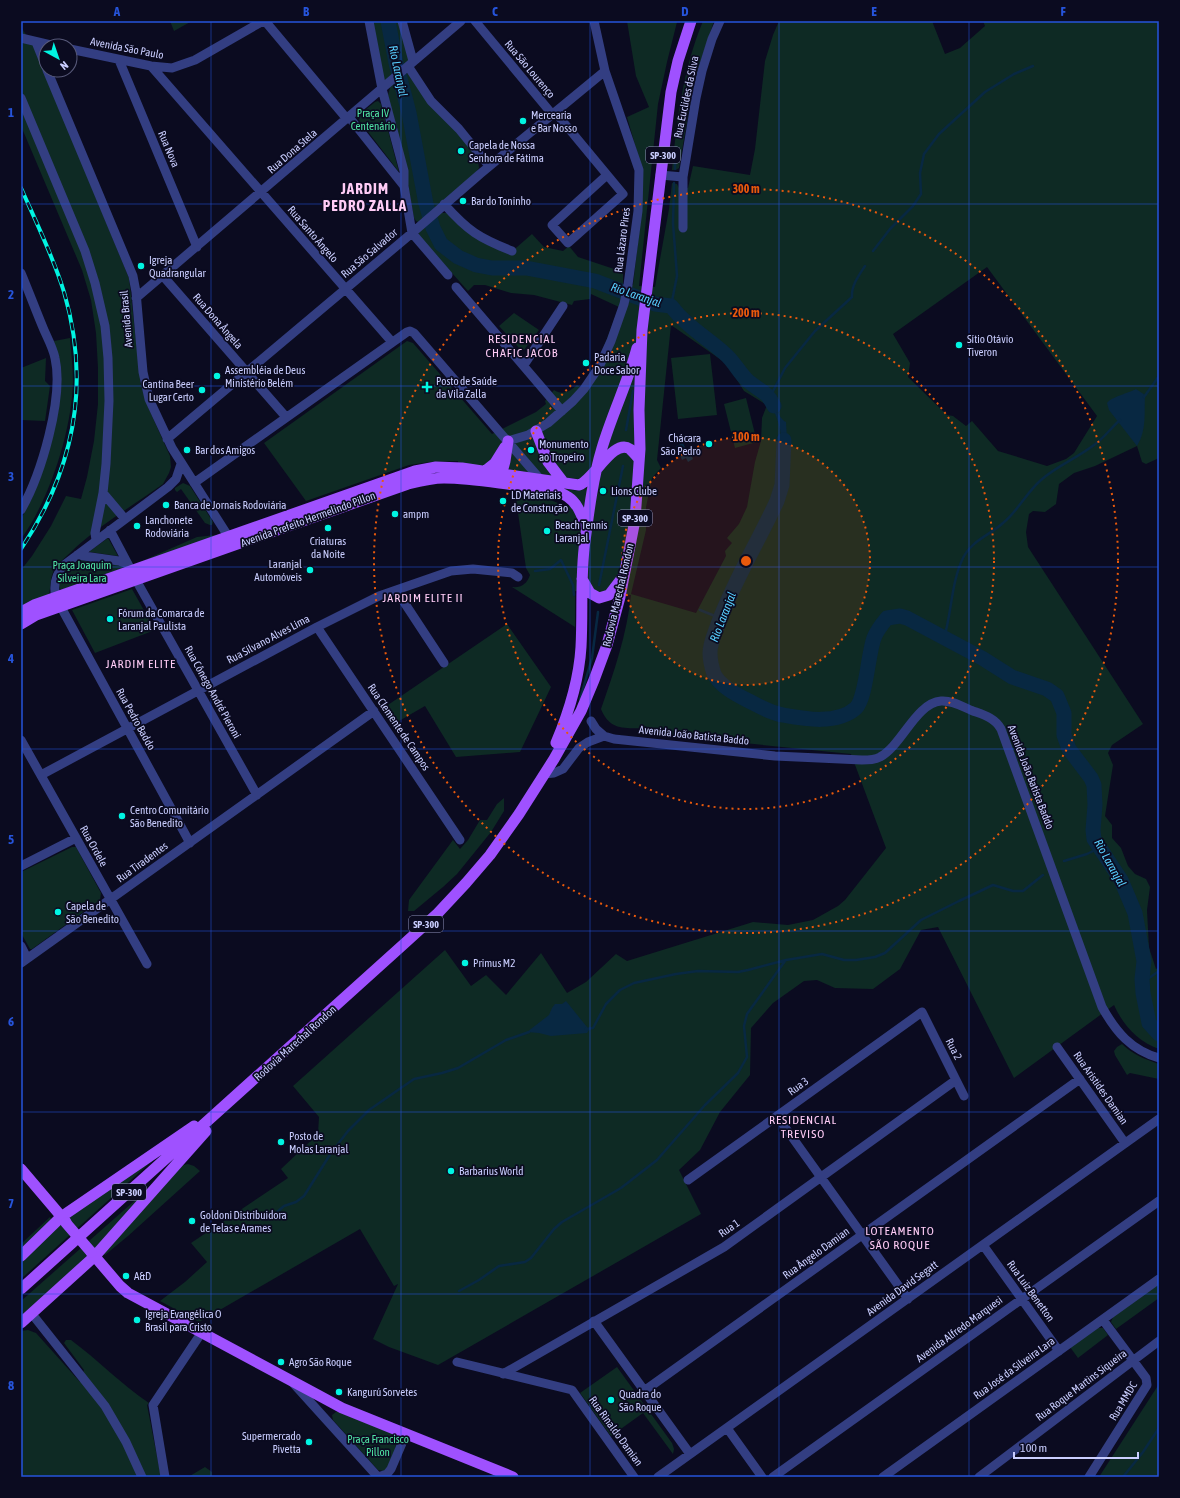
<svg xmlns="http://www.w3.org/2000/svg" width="1180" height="1498" viewBox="0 0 1180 1498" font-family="'Asap Condensed',sans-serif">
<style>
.green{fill:#0e2a24;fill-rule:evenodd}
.water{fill:#082842}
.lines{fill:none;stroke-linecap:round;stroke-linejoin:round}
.stream{stroke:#082842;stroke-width:2.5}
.river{stroke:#082842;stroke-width:15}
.minor{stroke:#333e82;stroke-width:9}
.major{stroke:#9f51ff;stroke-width:11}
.rail-casing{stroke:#00f5e2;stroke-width:4}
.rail{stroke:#0b0b20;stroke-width:2.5;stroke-dasharray:8;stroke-linecap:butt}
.major-bridge{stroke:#9f51ff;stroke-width:11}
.grid{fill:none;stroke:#2654da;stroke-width:1;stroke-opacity:0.55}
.ring{fill:none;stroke:#e8590c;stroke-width:2;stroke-dasharray:2 4}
.poi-dot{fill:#00f5e2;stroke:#0b0b20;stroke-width:1.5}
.labels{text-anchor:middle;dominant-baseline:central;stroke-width:3.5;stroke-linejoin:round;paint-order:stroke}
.shield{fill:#0b0b20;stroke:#9194bc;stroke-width:1}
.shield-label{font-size:10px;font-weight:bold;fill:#caceff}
.street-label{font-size:11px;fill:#caceff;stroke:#0b0b20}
.park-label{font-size:11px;fill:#50e5a5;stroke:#0b0b20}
.poi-label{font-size:11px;fill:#caceff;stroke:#0b0b20;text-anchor:start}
.water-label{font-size:12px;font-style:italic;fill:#58d0ff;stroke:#0b0b20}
.neighbourhood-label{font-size:12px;letter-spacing:1px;fill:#ffccf6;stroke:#0b0b20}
.district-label{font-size:15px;font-weight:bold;letter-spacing:1px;fill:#ffccf6;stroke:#0b0b20}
.centre{fill:#e8590c;stroke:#0b0b20;stroke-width:2}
.ring-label{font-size:12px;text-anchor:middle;font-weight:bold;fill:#e8590c;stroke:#0b0b20;stroke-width:3.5;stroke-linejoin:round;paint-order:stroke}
.neatline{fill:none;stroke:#2654da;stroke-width:1.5}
.grid-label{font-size:13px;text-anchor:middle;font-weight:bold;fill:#2654da}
</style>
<rect width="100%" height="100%" fill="#0b0b20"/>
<path class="green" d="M170,21H192L174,31Z
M371,21H399L409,58L405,74L408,73L456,130L478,160L479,168L476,172L438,214L442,213H447L509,254L532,234L544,247L563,251L569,246L578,257L623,272V285H633L642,207L640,162L627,117L649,107L636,76L627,21H674L677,22L667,62L658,104L639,286L655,287L669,209L672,183L677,184L679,188H688L693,166L750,175L755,149L765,61L773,35L779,21H932L945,54L960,48L985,26L983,21H1159V458L1146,464L1142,462L1137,446L1095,466L1074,473L1059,484L1056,504L1045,512L1033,511L1029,514L1026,532L1028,547L1143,724L1112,745L1108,753L1113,765L1105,816L1112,825V838L1121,848L1128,866L1135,874L1146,879L1150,887L1147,910L1149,948L1156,969L1159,967V1049C1138,1042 1123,1025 1114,1005L1014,1078L938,927L921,930L900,969L873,989L835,988L817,980L804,981L773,1003L751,1028L750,1075L720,1112L700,1150L679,1170L701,1214L438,1365L389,1347L373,1339L398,1284L394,1286L360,1229L199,1322L160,1301L185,1282L207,1262L191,1243L288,1178L281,1169L318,1134L319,1117L293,1086L445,950L471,986L486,975L506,995L541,953L567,993L586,982L616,954L627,961L753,922L788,925L813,920L838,906L845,900L886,848L851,754L675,736C668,734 661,731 654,729C632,726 611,735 601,709C614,672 627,634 631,595L575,591V627L512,587C521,588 527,584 530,575L526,568L516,499L539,495L567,507L570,504L576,516L578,528L586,518L593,481L458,463V461L430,462L409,465L306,501L264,443L407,341L413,343L492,434L536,412L546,404L545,401L554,390C563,396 570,391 577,385L587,391L619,307L591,294L590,299L574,301L572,305L534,295L511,293L485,285H474L468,291L419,236L418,222L416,221L414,218L408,185L388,95L390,88L384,79ZM987,267L1097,416L1074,453L1066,459L1047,466L998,451L972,421L966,426L953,416L947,415L908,377L910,363L893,334ZM671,325L727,364L744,391L767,405L762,418L761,441L755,462L747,507L739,524L727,538L732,543L725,551L726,556L696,613L631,594L646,530V507L652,478L661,468L657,460Z
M703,21H714L694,81L679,168L676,170H672C677,119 683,69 703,21Z
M21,26L24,32L31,40L129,278L141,385L148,407L170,456L171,467L169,473L163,484C134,505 95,528 70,553C65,558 59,562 55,568C50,577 51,585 49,595L21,607V570L32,556L51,526L66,496L81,499L87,477L94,441L98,404V368L96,333L91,300L82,270L21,126Z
M378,101L381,104L399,172L359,120L360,114L375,102Z
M514,313L539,330L524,350L520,349L499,326Z
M70,338C71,352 73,366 73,381C72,430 50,499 21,539V519L32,498L58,412L60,394L54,341Z
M710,354L717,415L678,419L671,358Z
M46,358L45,381L50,386L45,421L21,420V368Z
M746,398L757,442L735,448L724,404Z
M183,483L190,486L213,522L212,525H210L205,523L181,489L177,492L175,490V488Z
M553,484C564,488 578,495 589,486L584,518Z
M216,535L217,536L140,562L197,537Z
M108,538L118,556L90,552V551Z
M82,560L122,566L123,568L61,590C52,578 71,562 82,560Z
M132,589L155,630L95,653L72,610Z
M507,624L551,687L520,752L456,757L425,706L392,725L382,709Z
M504,798V811L491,832L457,874L443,887L414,911H408L409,900L453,840L460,849L468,840L480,820H487L497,804Z
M72,847H76L101,893L100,900L32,949H30L21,933V872Z
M1122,1044C1133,1055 1145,1059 1159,1064V1079L1130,1073L1127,1075L1115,1055L1114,1051L1117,1047Z
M162,1152L21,1279V1259L60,1224L62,1226L69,1217Z
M188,1164L194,1166L200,1171L128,1236L105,1255L103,1254L183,1165Z
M157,1181L100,1246L87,1255L88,1257L21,1318V1301Z
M50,1217L53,1221L21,1252V1244Z
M1159,1284V1298L1116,1329L1111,1322L1113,1317Z
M1098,1328H1103L1108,1335L1078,1358L1070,1347Z
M28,1330L36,1333L80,1382L84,1370L64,1343L66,1340H71C98,1360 121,1384 149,1403L147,1405L161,1477H21V1331Z
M617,1367L672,1443L674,1449L673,1454L643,1413L611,1436L580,1393Z
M1159,1384V1477H1099Z
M336,1412H339L393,1434C401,1444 391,1460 386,1470L383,1471L378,1470L333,1420L332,1415Z
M205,1467L212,1472V1477H188Z"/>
<path class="water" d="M695,330L709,337L741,365L736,374L723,356Z
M1136,389L1145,395C1144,413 1147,430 1137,446L1109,410L1107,403C1111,397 1129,393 1136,389Z
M762,391L768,392C776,400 776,417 786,422L787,440L784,460C778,451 782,439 780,429C777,415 770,402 762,391Z
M683,443L689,456L691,455L693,459L688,462L686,458L682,460L676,446Z
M566,1001L587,1027L589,1030L587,1033L551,1036L539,1033L527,1032L549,1015L552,1008L555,1004H562Z"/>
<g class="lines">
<path class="stream" d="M675,169V160
M873,251L890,229L913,206L921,194L920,173L924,154L939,134L985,92L1014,74L1033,66
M671,306L677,276L673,223L674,183
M770,397L785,368L815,331L852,297C851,286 859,275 865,266
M1144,397L1159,376
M626,430L633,391
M535,571L550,569L561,560L573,585L574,595
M599,585L623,466
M700,610L720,618
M944,638C952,612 951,581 964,556C973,540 990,535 1003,523C1018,511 1026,493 1041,480C1057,466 1077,458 1094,445C1104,438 1111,428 1120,420
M580,699L592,658L598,612
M1064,861L1087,854L1099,848
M1142,983L1159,971
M586,1029L593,1028L606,1004L620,990L634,983L676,974L698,971L738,972L748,970L786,960L822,954L844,960H856L875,957L885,953L921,920L959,901L993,885L1013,891H1023L1043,875
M256,1219L276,1213L284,1206L296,1202L304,1196L331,1153L348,1131L369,1110L414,1079L442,1073L458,1068L506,1040L529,1032
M459,1291L479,1280L499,1266L525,1262L531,1258L554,1229L562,1222L621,1188L657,1160L705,1105L738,1073L747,1057L744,1026L747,1014L785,961
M58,1477H60
M1123,1477L1143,1452L1159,1428"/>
<path class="river" d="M388,21L396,63L409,113L426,204L433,228L441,244L458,257L476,265L492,268H526L595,281L655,304L671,306C686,326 706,337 724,353C734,361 739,373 748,381C760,391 767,391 774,406
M784,440L782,485L777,501C758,542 734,581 718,624C715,633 710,643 710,653C710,659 712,668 714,674C720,686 735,694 747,700C759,706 770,713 783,715C805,719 837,725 856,708C866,698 868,654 874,638C877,630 882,624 887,618L900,616L907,618L982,658L1012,677L1047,689L1057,696L1064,713V735L1069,749L1091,778L1094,785L1095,805L1093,830L1094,839L1121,880L1135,913L1144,961L1142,979L1143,993L1149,1023L1159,1034"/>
<path class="minor" d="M265,21L347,119
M369,21L382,89L404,171V186L412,233L448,275
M402,21L413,61
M475,21L552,114
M21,38L55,46
M36,42L46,67
M70,49L151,66L172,68L195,60L263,21
M119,60L197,247
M151,66L392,342
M408,66L431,101L459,129L489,166
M47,70L133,276L136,292L143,372L149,399L172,448L228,536
M21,98L85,251L95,283L105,326L108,358L109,401L106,464L103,493L95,533L96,540
M555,112L623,194L568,243L552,225L607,175
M349,117L404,186
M660,175L683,177
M444,204C468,231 479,238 512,251
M683,228V177L696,98L702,71L712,39L720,21
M21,273C29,292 36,311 44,330C48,339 53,348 55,358C64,398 41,475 21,510
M163,276L286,417
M456,287L562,411
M136,298L461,21
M524,365L563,306
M167,439L412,233L480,174L605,71
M508,441L528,435L548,423L573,401L584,389L599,367L611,341L624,304L628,285L638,211L639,170L605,71L594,21
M181,464L176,479L168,487L64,565C55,575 53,585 56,598L190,843
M194,483L407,332L410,331L414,333L540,479
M103,493L125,519
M110,530L129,566
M77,555L119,561L128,564
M136,580L257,795
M396,590L444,663
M317,627L460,840
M591,721L596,729L604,736
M21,740L147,964
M544,774L554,773L563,769L579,748L588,742L604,736L614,739L775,756L862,760C869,760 875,760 880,757C902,745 916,703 941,701C952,700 963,707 973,711C984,715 995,718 1001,729L1102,1007C1116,1032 1131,1050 1159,1058
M41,775L317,627L379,596L451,571L473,569L512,573L518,577
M21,866L76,838
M21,946L27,958
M21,963L374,711
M1057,1047L1125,1143
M777,1116L908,1299
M688,1180L922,1012L964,1096
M983,1245L1059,1351
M32,1314L105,1406L126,1442L142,1477
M594,1321L690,1454
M457,1362L572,1390L634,1477
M503,1374L724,1247L956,1080
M293,1383L378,1477
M644,1391L1080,1079
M727,1428L762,1477
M165,1477L153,1405L202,1332
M378,1477L387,1474L391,1469L406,1434
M658,1477L1159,1119
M773,1477L1159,1201
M883,1477L1159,1279
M979,1477L1159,1341
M1089,1477L1147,1385L1146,1378L1103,1320"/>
<path class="major" d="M536,431L548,462L564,483
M485,471L495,463L505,447
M500,480L505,461L508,441
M582,579L590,593L599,598L609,595L622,578
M21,612L34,605L415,471L436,467L462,468L579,485C594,480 613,438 630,449C633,452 636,455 639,459
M21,624L36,615L408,484C420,481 432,478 444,478C468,478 491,482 515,485C531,488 554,487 568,497C579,504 582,518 587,528
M556,743C569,712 579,681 581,647C583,611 580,576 585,541C589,510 593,478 602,448C612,414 628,382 637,348
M21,1169L66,1222
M91,1252L120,1286L128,1293L318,1395L342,1408L513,1477
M21,1256L61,1217L194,1126
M21,1289L405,943L438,913L466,883L490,855L519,814L554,759L581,711L594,680L607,645L620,597L635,520L640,449L639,410L642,330L671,92L678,61L691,21
M21,1323L95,1256L206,1131"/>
<defs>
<path id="rail" d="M21,188C36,222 53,256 64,292C91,384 74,470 21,549"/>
</defs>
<use href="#rail" class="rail-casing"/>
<use href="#rail" class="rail"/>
<path class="major-bridge" d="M66,1223L91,1252"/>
</g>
<path class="grid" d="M211,21V1477M401,21V1477M590,21V1477M779,21V1477M969,21V1477M21,204H1159M21,386H1159M21,567H1159M21,749H1159M21,931H1159M21,1112H1159M21,1294H1159"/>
<circle cx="746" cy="561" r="124" fill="#e8590c" fill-opacity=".12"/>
<g class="ring">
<circle cx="746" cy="561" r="124"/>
<circle cx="746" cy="561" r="248"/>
<circle cx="746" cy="561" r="372"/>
</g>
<g class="poi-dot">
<circle cx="523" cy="121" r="4"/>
<circle cx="461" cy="151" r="4"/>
<circle cx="463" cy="201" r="4"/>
<circle cx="141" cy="266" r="4"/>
<circle cx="959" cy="345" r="4"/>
<circle cx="586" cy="363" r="4"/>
<circle cx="217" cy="376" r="4"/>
<path d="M425 381h4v4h4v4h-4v4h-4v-4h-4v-4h4z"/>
<circle cx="202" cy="390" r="4"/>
<circle cx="709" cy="444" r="4"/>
<circle cx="187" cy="450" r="4"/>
<circle cx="531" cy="450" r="4"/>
<circle cx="603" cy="491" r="4"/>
<circle cx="503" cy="501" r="4"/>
<circle cx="166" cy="505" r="4"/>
<circle cx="395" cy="514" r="4"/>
<circle cx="137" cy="526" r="4"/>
<circle cx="328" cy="528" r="4"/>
<circle cx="547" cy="531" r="4"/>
<circle cx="310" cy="570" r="4"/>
<circle cx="110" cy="619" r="4"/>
<circle cx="122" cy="816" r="4"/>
<circle cx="58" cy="912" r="4"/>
<circle cx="465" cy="963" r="4"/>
<circle cx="281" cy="1142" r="4"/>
<circle cx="451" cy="1171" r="4"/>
<circle cx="192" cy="1221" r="4"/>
<circle cx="126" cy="1276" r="4"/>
<circle cx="137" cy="1320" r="4"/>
<circle cx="281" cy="1362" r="4"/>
<circle cx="339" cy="1392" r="4"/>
<circle cx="611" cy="1400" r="4"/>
<circle cx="309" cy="1442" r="4"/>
</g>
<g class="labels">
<g class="shield">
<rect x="646" y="147" width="34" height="16" rx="3"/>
<rect x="618" y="510" width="34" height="16" rx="3"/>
<rect x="409" y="916" width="34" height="16" rx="3"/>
<rect x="112" y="1184" width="34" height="16" rx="3"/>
</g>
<g class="shield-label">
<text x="663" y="155">SP-300</text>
<text x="635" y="518">SP-300</text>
<text x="426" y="924">SP-300</text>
<text x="129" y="1192">SP-300</text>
</g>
<g class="street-label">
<text transform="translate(127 48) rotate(11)">Avenida São Paulo</text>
<text transform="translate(530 69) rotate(50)">Rua São Lourenço</text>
<text transform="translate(686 97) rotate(-78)">Rua Euclides da Silva</text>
<text transform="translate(169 149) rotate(67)">Rua Nova</text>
<text transform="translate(292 151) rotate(-41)">Rua Dona Stela</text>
<text transform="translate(313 234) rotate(49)">Rua Santo Ângelo</text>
<text transform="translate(622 240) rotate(-83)">Rua Lázaro Pires</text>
<text transform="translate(369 253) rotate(-40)">Rua São Salvador</text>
<text transform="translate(126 319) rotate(-95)">Avenida Brasil</text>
<text transform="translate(218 321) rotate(49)">Rua Dona Ângela</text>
<text transform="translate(308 519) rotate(-20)">Avenida Prefeito Hermelindo Pillon</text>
<text transform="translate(618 595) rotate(-77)">Rodovia Marechal Rondon</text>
<text transform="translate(268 639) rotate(-28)">Rua Silvano Alves Lima</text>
<text transform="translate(213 692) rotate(61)">Rua Cônego André Pieroni</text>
<text transform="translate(136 719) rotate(61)">Rua Pedro Baddo</text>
<text transform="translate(399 727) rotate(56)">Rua Clemente de Campos</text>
<text transform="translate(694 735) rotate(6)">Avenida João Batista Baddo</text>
<text transform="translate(1031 777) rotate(69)">Avenida João Batista Baddo</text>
<text transform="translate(94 846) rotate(61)">Rua Ordele</text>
<text transform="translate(142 862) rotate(-36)">Rua Tiradentes</text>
<text transform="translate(295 1043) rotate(-42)">Rodovia Marechal Rondon</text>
<text transform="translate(954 1049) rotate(63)">Rua 2</text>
<text transform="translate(798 1086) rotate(-36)">Rua 3</text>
<text transform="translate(1101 1088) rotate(55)">Rua Aristides Damian</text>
<text transform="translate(729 1228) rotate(-35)">Rua 1</text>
<text transform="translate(816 1253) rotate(-36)">Rua Ângelo Damian</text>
<text transform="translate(902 1288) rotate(-36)">Avenida David Segatt</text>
<text transform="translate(1031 1291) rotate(54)">Rua Luiz Benetton</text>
<text transform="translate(959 1329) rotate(-36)">Avenida Alfredo Marquesi</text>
<text transform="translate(1014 1368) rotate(-36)">Rua José da Silveira Lara</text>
<text transform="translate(1081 1385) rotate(-37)">Rua Roque Martins Siqueira</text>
<text transform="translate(1123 1401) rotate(-59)">Rua MMDC</text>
<text transform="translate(616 1431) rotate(54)">Rua Rinaldo Damian</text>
</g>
<g class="park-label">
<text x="373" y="113">Praça IV<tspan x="373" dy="13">Centenário</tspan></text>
<text x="82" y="565">Praça Joaquim<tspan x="82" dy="13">Silveira Lara</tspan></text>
<text x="378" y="1439">Praça Francisco<tspan x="378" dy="13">Pillon</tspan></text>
</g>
<g class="poi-label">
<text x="531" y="115">Mercearia<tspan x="531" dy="13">e Bar Nosso</tspan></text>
<text x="469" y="145">Capela de Nossa<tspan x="469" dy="13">Senhora de Fátima</tspan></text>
<text x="471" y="201">Bar do Toninho</text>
<text x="149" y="260">Igreja<tspan x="149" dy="13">Quadrangular</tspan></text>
<text x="967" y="339">Sítio Otávio<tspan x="967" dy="13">Tiveron</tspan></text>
<text x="594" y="357">Padaria<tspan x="594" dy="13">Doce Sabor</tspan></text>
<text x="225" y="370">Assembléia de Deus<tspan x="225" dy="13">Ministério Belém</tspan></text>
<text x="436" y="381">Posto de Saúde<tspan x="436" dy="13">da Vila Zalla</tspan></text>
<text x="194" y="384" text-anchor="end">Cantina Beer<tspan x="194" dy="13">Lugar Certo</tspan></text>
<text x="701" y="438" text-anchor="end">Chácara<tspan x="701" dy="13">São Pedro</tspan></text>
<text x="539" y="444">Monumento<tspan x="539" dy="13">ao Tropeiro</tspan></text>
<text x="195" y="450">Bar dos Amigos</text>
<text x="611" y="491">Lions Clube</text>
<text x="511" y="495">LD Materiais<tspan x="511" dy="13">de Construção</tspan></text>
<text x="174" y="505">Banca de Jornais Rodoviária</text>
<text x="403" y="514">ampm</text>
<text x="145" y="520">Lanchonete<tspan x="145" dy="13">Rodoviária</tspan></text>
<text x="555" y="525">Beach Tennis<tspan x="555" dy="13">Laranjal</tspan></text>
<text x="328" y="541" text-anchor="middle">Criaturas<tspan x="328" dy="13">da Noite</tspan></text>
<text x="302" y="564" text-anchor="end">Laranjal<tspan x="302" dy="13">Automóveis</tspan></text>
<text x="118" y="613">Fórum da Comarca de<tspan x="118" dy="13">Laranjal Paulista</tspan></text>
<text x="130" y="810">Centro Comunitário<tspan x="130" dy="13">São Benedito</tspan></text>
<text x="66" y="906">Capela de<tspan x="66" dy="13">São Benedito</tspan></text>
<text x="473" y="963">Primus M2</text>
<text x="289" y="1136">Posto de<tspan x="289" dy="13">Molas Laranjal</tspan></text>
<text x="459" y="1171">Barbarius World</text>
<text x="200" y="1215">Goldoni Distribuidora<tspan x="200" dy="13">de Telas e Arames</tspan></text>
<text x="134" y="1276">A&amp;D</text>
<text x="145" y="1314">Igreja Evangélica O<tspan x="145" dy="13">Brasil para Cristo</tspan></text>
<text x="289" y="1362">Agro São Roque</text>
<text x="347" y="1392">Kangurú Sorvetes</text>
<text x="619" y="1394">Quadra do<tspan x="619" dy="13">São Roque</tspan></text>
<text x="301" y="1436" text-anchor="end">Supermercado<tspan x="301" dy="13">Pivetta</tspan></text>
</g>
<g class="water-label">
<text transform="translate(398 71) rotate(78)">Rio Laranjal</text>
<text transform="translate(636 295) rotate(19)">Rio Laranjal</text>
<text transform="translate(723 617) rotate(-69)">Rio Laranjal</text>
<text transform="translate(1110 863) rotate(61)">Rio Laranjal</text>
</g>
<g class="neighbourhood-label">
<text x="522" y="339">RESIDENCIAL<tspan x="522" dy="14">CHAFIC JACOB</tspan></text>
<text x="423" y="598">JARDIM ELITE II</text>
<text x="141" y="664">JARDIM ELITE</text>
<text x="803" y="1120">RESIDENCIAL<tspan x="803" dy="14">TREVISO</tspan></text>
<text x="900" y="1231">LOTEAMENTO<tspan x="900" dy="14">SÃO ROQUE</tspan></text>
</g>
<g class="district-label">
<text x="365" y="188">JARDIM<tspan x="365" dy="17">PEDRO ZALLA</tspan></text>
</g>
</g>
<circle cx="746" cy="561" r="6" class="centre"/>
<g class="ring-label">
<text x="746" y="193">300 m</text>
<text x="746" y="317">200 m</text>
<text x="746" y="441">100 m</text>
</g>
<rect width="1180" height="1498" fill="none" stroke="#0b0b20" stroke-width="44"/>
<g transform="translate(58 58) rotate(140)"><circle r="19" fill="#0b0b20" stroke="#575979"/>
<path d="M0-3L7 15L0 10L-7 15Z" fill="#00f5e2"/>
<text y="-6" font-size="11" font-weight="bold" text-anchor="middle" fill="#caceff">N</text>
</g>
<path d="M1014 1452v6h124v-6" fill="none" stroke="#caceff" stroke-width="2"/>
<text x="1020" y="1452" font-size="12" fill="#caceff" stroke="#0b0b20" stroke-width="3" paint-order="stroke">100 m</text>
<rect x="22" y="22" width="1136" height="1454" class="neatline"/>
<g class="grid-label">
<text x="117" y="16">A</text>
<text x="306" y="16">B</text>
<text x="495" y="16">C</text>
<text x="685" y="16">D</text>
<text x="874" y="16">E</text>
<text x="1063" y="16">F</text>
<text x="11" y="117">1</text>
<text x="11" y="299">2</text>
<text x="11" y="481">3</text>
<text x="11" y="663">4</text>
<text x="11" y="844">5</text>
<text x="11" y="1026">6</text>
<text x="11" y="1208">7</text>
<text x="11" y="1390">8</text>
</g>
</svg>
